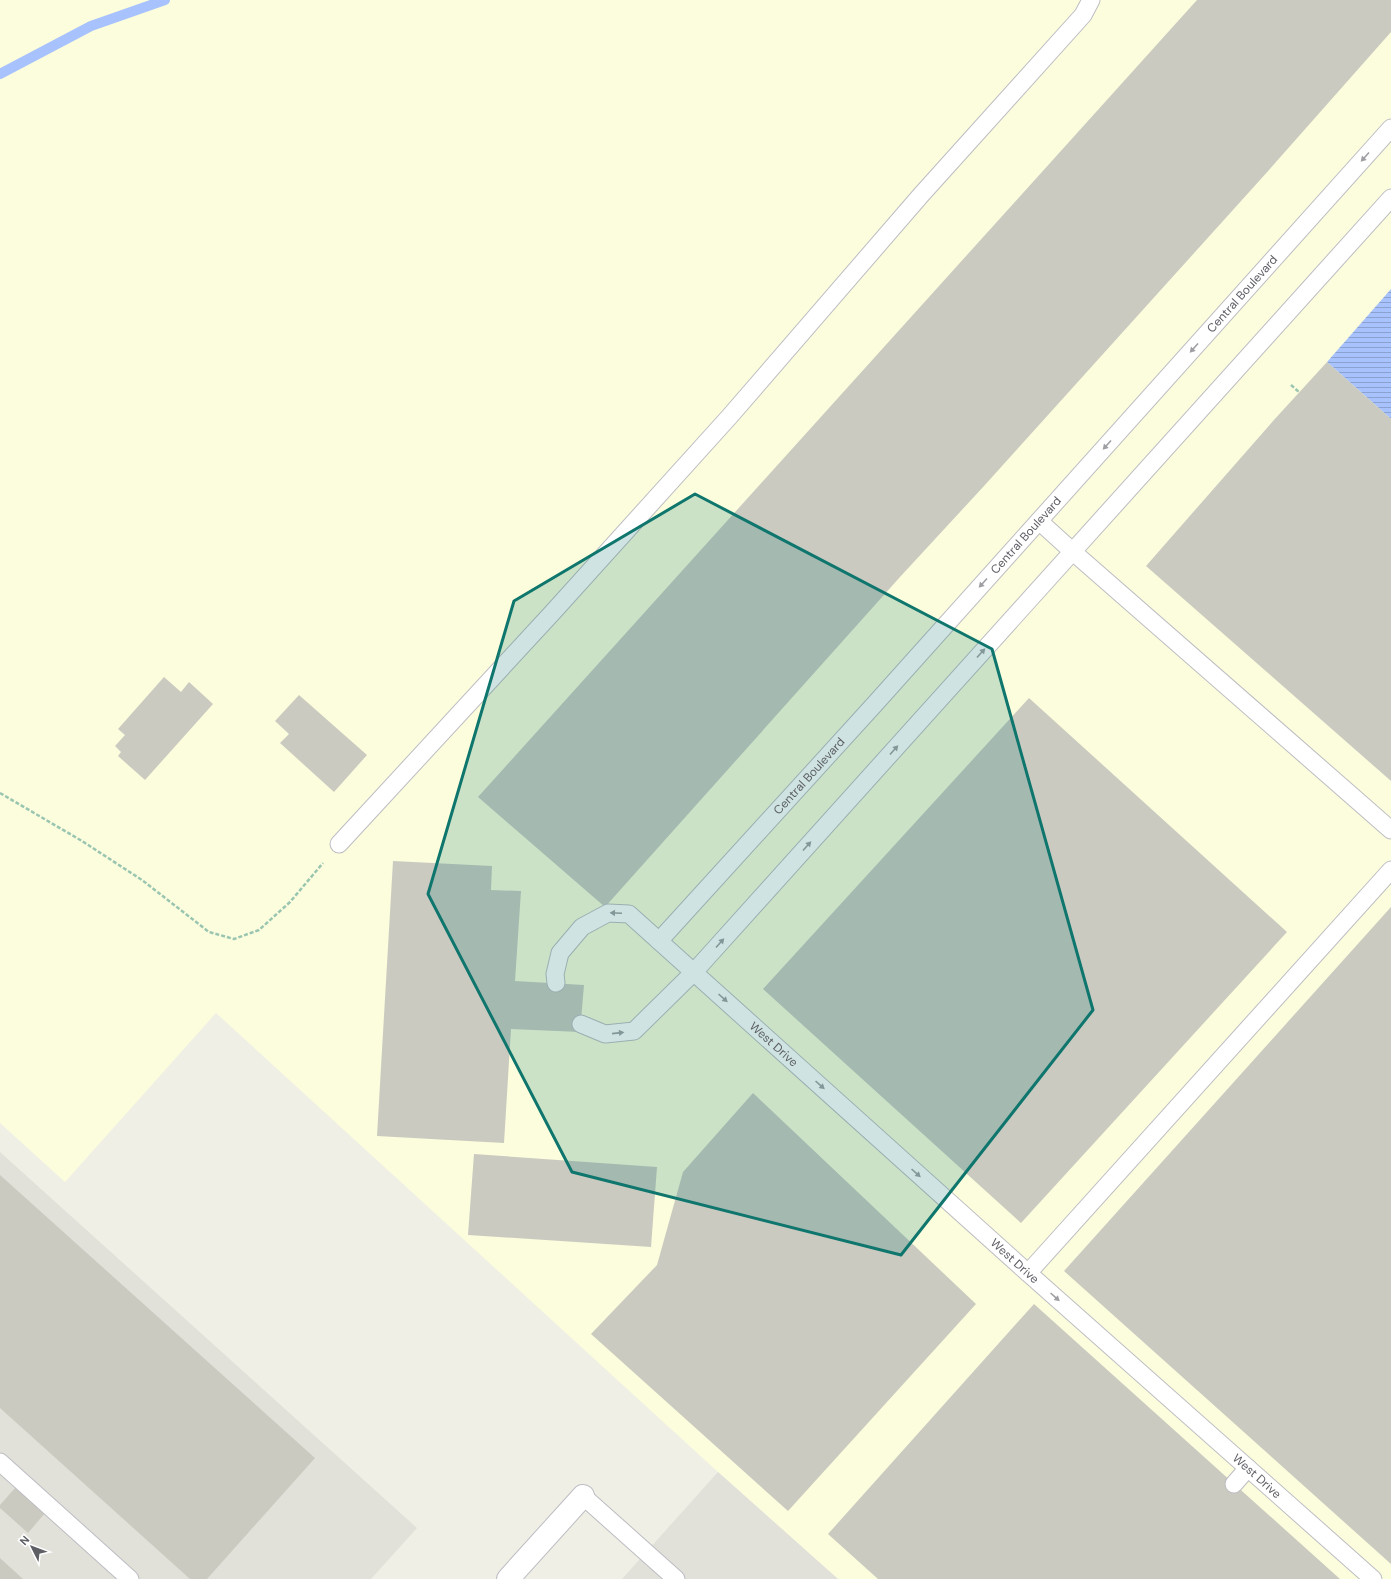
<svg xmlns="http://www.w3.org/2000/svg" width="1391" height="1579" viewBox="0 0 1391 1579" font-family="'DM Sans',sans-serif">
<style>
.commercial{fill:#fcfddc}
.industrial{fill:#e1e1da}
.water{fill:url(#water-rules)}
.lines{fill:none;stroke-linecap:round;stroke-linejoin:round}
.stream{stroke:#a7c2fd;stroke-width:10}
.building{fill:#cacac1}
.service-casing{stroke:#bdbdc3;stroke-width:19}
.minor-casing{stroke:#bdbdc3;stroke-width:24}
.path{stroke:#9ac5b1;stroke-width:2.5;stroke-dasharray:4 2;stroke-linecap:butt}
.service{stroke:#fff;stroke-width:17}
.minor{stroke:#fff;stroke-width:22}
.oneway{fill:#9e9fa3}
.marked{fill:#0f766e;fill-opacity:0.2;stroke:#0f766e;stroke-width:3;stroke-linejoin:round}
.labels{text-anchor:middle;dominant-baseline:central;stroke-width:3;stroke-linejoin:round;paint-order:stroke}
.street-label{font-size:12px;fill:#5d5f65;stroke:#fff}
</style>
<defs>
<pattern id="water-rules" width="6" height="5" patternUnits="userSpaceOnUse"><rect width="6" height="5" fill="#a7c2fd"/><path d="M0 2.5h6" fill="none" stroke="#8ba1d0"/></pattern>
</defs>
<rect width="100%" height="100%" fill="#efefe5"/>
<path class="commercial" d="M0,0H1391V1579H838L718,1472L216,1013L65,1182L0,1123Z"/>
<path class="industrial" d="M0,1152L417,1528L371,1579H0Z
M718,1472L838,1579H622Z"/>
<path class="water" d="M1391,289V419L1327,362Z"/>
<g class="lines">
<path class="stream" d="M0,74L91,26L165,0"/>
</g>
<path class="building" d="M1197,0H1391V32L1269,170L984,486L900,577L605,907L478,797Z
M1327,362L1391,419V781L1146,566L1273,421Z
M164,677L181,692L189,682L213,704L145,780L118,756L121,752L115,746L125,735L118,729Z
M299,695L367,755L334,792L280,743L289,734L275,721Z
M1029,698L1287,932L1021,1223L763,989Z
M393,861L492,866L491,890L521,891L515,981L584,985L580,1032L511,1029L504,1143L377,1136Z
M1391,907V1564L1064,1271Z
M753,1093L976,1304L788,1511L591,1334L657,1265L683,1172Z
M474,1154L657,1167L651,1247L468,1235Z
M0,1175L315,1458L207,1579H190L0,1408Z
M1034,1304L1340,1579H878L828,1534Z
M16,1487L45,1513L28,1533L0,1508V1505Z
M0,1558L23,1579H0Z"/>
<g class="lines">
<defs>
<g id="service">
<path d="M1039,521L1072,551L1391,830"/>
<path d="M339,844L553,612L730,416L921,195L1083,15L1091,0"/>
<path id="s1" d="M659,941L873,706L1391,128"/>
<path id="s2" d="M556,983L555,974L560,953L582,927L608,913L629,914L1028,1273L1373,1579"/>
<path d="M581,1024L605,1034L634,1031L694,972L1391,198"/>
<path d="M1028,1273L1391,870"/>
<path d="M0,1462L130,1579"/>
<path d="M1234,1484L1248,1468"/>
<path d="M583,1496L676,1579"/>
</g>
<path id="minor" d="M508,1579L583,1496"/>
</defs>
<use href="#service" class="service-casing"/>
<use href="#minor" class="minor-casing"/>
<path class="path" d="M1291,385L1299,392
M0,793L82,841L142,880L209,932L234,939L259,930L290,902L323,863"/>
<use href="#service" class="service"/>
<use href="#minor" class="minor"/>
</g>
<defs><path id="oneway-solid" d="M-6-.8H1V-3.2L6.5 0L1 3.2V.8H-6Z"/></defs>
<g class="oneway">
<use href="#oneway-solid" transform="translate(1365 157) rotate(132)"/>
<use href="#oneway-solid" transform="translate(1194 348) rotate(132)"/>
<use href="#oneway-solid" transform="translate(1107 445) rotate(132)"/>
<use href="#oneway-solid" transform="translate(983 583) rotate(132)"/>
<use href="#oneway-solid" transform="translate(981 653) rotate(-48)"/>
<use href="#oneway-solid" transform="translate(894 750) rotate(-48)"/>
<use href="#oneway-solid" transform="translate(807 846) rotate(-48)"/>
<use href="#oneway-solid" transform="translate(616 913) rotate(-178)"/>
<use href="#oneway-solid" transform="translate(720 943) rotate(-48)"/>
<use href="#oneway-solid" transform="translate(723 998) rotate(42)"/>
<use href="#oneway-solid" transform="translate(618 1033) rotate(-6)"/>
<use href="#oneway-solid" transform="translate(820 1085) rotate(42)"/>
<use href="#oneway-solid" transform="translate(916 1173) rotate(42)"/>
<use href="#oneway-solid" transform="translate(1055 1297) rotate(42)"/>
</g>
<path class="marked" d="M695,494L992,649L1093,1010L901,1255L572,1172L428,894L514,601Z"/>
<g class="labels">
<g class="street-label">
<text stroke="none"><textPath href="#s1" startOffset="871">Central Boulevard</textPath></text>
<text stroke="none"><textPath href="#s1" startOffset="547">Central Boulevard</textPath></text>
<text stroke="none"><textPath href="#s1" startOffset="223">Central Boulevard</textPath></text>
<text stroke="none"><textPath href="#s2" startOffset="310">West Drive</textPath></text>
<text stroke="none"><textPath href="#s2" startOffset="634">West Drive</textPath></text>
<text stroke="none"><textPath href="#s2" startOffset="958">West Drive</textPath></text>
</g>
</g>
<g transform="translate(32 1547) rotate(312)" stroke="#ffffff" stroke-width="3" paint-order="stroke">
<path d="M0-3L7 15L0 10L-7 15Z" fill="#5d5f65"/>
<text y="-6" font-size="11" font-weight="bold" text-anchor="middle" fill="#5d5f65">N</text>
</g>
</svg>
